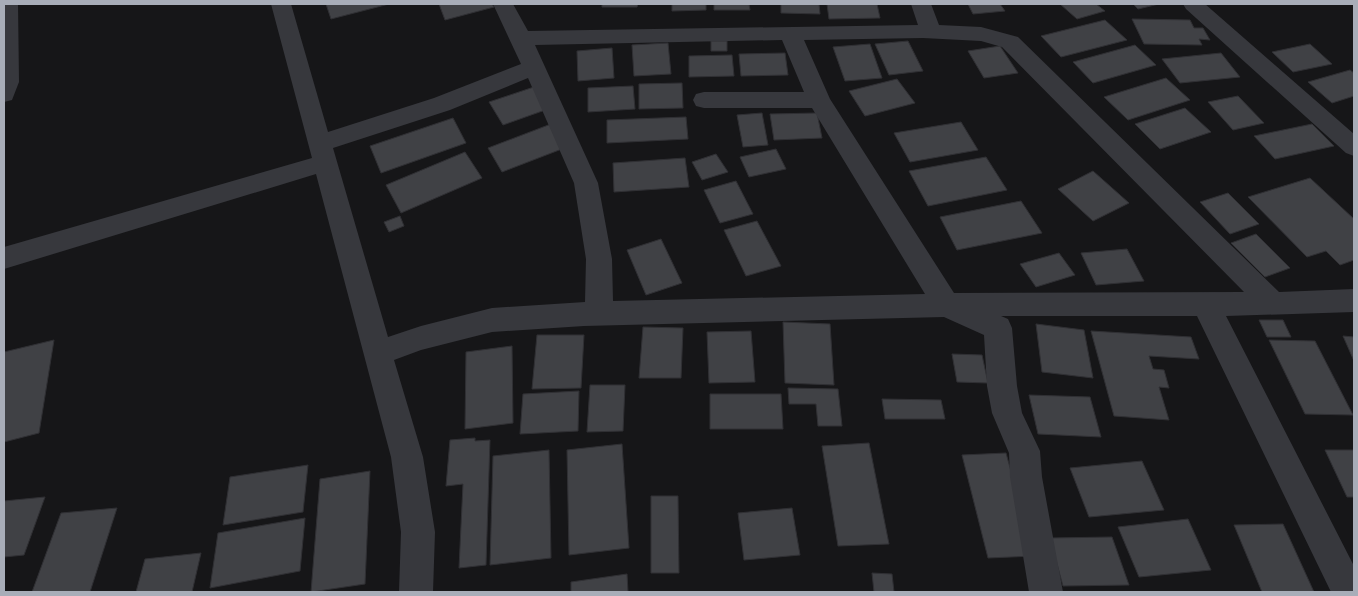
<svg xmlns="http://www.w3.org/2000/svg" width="1358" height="596" viewBox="0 0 1358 596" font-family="'Titillium Web',sans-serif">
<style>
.building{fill:#404145;stroke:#303034}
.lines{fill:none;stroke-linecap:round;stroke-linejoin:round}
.minor{fill:#37383d;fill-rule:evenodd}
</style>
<rect width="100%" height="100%" fill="#161618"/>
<path class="building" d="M326,4H389L331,19Z
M439,4H492L494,7L445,20Z
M602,4H638L637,7H602Z
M672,4H706V10L672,11Z
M714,4H749L750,10H714Z
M781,4H819L820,14L781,13Z
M827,4H877L880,18L829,19Z
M968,4H1000L1005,11L973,14Z
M1060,4H1096L1105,11L1077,19Z
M1133,4H1159L1138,9Z
M1132,19L1190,20L1194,28H1203L1210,40L1199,39L1202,45L1144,44Z
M1105,20L1127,40L1061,57L1041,36Z
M711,41H727V51H711Z
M908,41L923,71L889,75L875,44Z
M668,43L671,74L634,76L632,45Z
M870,44L882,78L845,81L833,47Z
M1310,44L1332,64L1293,72L1272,52Z
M1135,45L1156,65L1093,83L1073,62Z
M1000,46L1018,73L984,78L968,51Z
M612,48L614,78L578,81L577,51Z
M785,53L788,75L741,76L739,54Z
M1221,53L1240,77L1180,83L1162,59Z
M732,55L734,76L689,77V56Z
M1350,70L1354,73V96L1332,103L1308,82Z
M1166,78L1190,100L1128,120L1104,97Z
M897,79L915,103L865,116L849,91Z
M682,83L683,108L639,109V84Z
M633,86L635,109L588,112V88Z
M534,87L548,109L503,125L489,102Z
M1238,96L1264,123L1233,130L1208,102Z
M1185,108L1211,132L1160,149L1135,124Z
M762,113L768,145L743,147L737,115Z
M817,113L822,138L774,140L770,114Z
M686,117L688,139L607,143V120Z
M453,118L466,143L381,173L370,146Z
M961,122L978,150L910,162L894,133Z
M551,124L567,147L502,172L488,148Z
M1312,124L1334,146L1275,159L1254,136Z
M776,149L786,169L749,177L740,157Z
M465,152L482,178L401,213L386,185Z
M716,154L728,172L702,180L692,162Z
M986,157L1007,190L928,206L909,171Z
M685,158L689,187L614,192L613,163Z
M1093,171L1129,203L1093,221L1058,189Z
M1310,178L1354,219V260L1340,265L1326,251L1307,257L1248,197Z
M736,181L753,214L720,223L704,190Z
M1228,193L1259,224L1230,234L1200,202Z
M1021,201L1042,233L957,250L940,217Z
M400,216L404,226L389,232L384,222Z
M757,221L781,266L746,276L724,230Z
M1256,234L1290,268L1265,277L1231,243Z
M661,239L682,283L646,295L627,250Z
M1127,249L1144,281L1096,285L1081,253Z
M1059,253L1075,275L1036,287L1020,264Z
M1259,320H1283L1291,337H1267Z
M783,322L830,324L834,385L785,383Z
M1036,324L1084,330L1093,378L1042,372Z
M643,327L683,328L681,378H639Z
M751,331L755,382L709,383L707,332Z
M1091,331L1191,337L1199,359L1149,356L1153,369L1164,370L1169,388L1159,387L1169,420L1114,416Z
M537,335H584L581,388L532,389Z
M1343,336L1354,337V361Z
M54,340L39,433L4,442V352Z
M1269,340L1315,341L1353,415L1305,414Z
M512,346L513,423L465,429L466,352Z
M952,354L982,355L988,383L957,382Z
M590,385H625L623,431L587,432Z
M788,388L838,389L842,426H818L816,404H789Z
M579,391L578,431L520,434L523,394Z
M710,394H781L783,429H710Z
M1029,395L1090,397L1101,437L1038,434Z
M882,399L941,400L945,419H885Z
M475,438V441L490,440L486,565L459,568L463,484L446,486L450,440Z
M869,443L889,544L838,546L822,446Z
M622,444L629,548L569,555L567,450Z
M549,450L551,558L490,565L493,456Z
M1325,450H1354V497H1347Z
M1006,453L1034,556L988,558L962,455Z
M1142,461L1164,510L1089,517L1070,468Z
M308,465L303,512L223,525L230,477Z
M370,471L365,584L311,592L320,479Z
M651,496H678L679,573H651Z
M45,497L24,555L4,557V501Z
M117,508L90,592H32L61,513Z
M792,508L800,555L744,560L738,513Z
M305,518L300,571L210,588L218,533Z
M1188,519L1211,570L1139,577L1118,527Z
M1283,524L1314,592H1262L1234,525Z
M1112,537L1129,585L1063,586L1050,538Z
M201,553L192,592H136L145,559Z
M872,573L892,574L894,592H874Z
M627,574L628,592H571V582Z"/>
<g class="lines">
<path class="minor" d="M4,4H18L19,82L12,100L4,102Z
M271,4H291L328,132L434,98L521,64L493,4H513L528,31L918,25L911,4H931L939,25L981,27L1018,37L1279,292L1354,289V312L1226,316L1354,566V592H1331L1197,316H1001L1008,319L1012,328L1017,386L1022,413L1040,451L1042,477L1063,592H1029L1010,477L1009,453L992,413L987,386L984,335L944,317L584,326L492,332L421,350L394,360L423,457L435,532L433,592H399L401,532L391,457L316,174L4,269V247L312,158ZM923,38L981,41L1002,47L1244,292L954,293L830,99L804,40ZM782,40L804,92H704L696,94L693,100L696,106L704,108H812L925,294L613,301L612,259L598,183L535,45ZM528,78L574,183L586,259L585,302L492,308L421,326L388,337L333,148L450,110Z
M1183,4H1205L1354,134V156L1346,153L1186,9Z"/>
</g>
<rect width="1358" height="596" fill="none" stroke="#a8adb8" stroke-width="10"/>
</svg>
